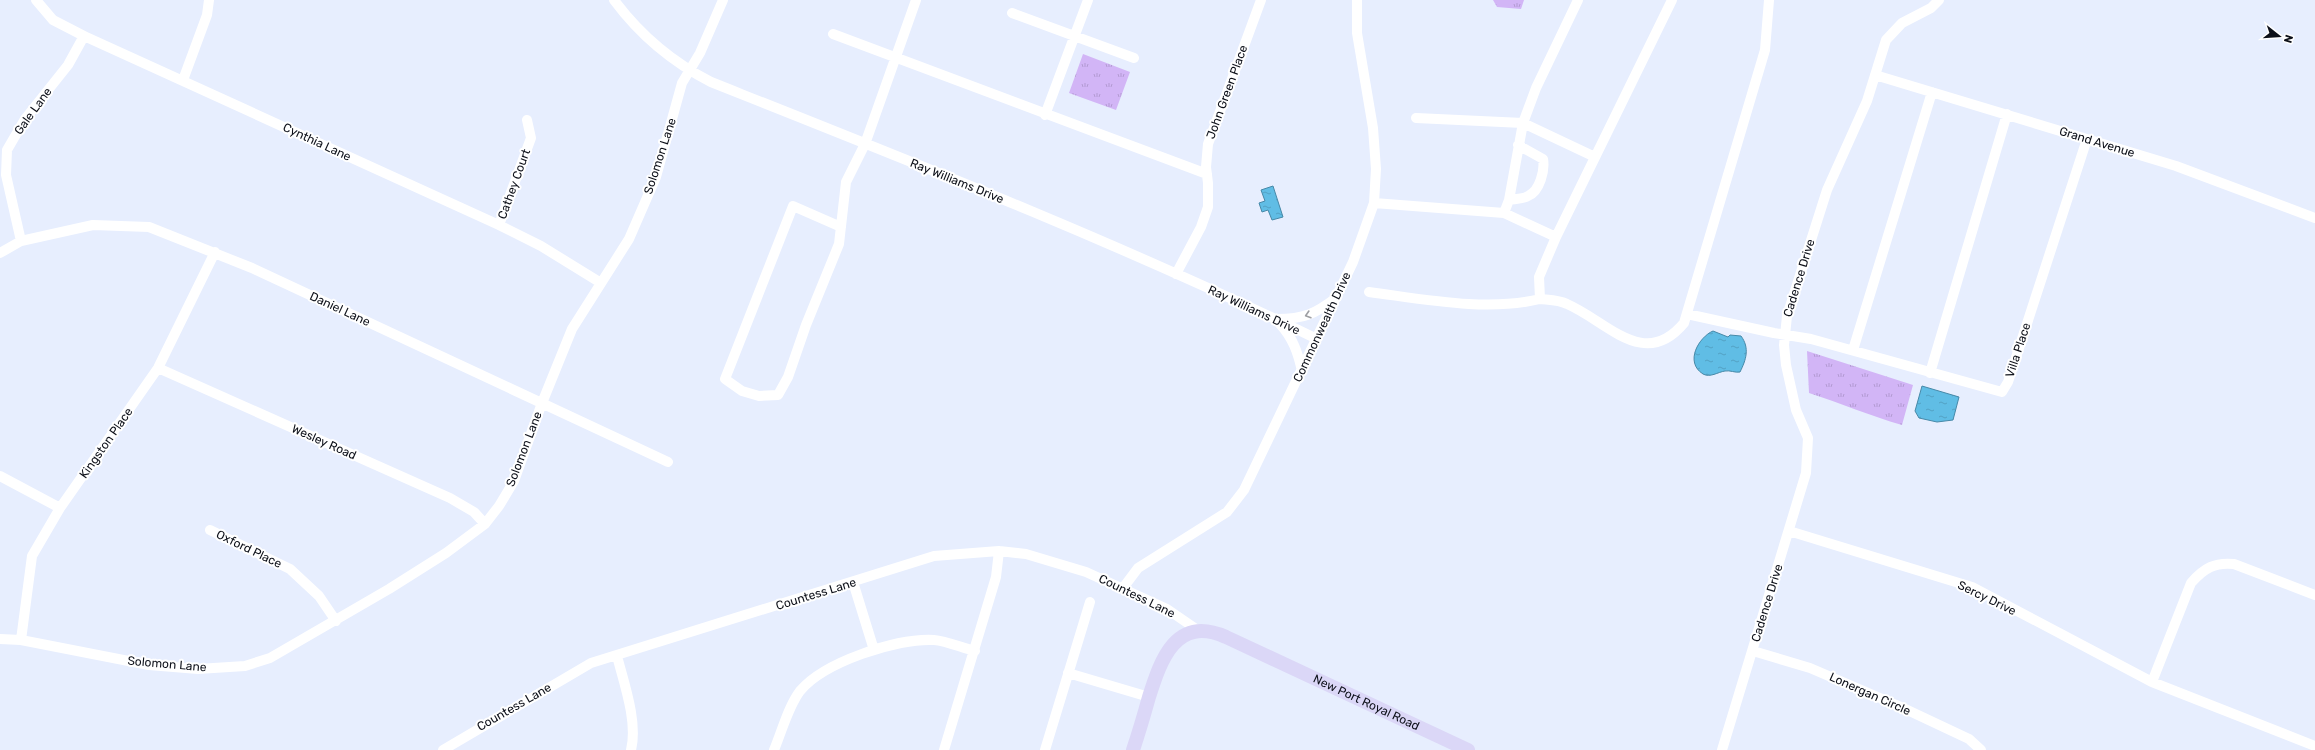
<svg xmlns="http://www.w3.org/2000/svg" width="2315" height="750" viewBox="0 0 2315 750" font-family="Rubik,sans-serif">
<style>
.park{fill:url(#park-tufts)}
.water{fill:url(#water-ripples);stroke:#4789a8}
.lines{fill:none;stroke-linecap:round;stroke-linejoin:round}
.street{stroke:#fff;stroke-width:10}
.secondary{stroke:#dbd7f7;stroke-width:14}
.oneway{stroke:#9e9fa3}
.labels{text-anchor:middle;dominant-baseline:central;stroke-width:4;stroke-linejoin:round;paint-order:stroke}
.street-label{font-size:12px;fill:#0c0f18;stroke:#fff}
</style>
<defs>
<pattern id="park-tufts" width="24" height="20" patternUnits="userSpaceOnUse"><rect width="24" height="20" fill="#d2b5f6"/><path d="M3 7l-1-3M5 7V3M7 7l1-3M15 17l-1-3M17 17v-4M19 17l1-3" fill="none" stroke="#b39ad2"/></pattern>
<pattern id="water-ripples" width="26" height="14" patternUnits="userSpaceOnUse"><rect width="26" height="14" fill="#60bde5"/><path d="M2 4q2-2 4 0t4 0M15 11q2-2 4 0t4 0" fill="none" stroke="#52a1c4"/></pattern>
</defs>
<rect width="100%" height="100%" fill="#e7eefe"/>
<path class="park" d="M1493,0H1524L1521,9L1497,7Z
M1083,54L1130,72L1116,110L1069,93Z
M1807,351L1913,385L1902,425C1870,416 1841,403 1809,393Z"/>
<path class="water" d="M1273,186L1283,217L1272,220L1268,210L1262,212L1259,203L1265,201L1261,190Z
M1713,331L1728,337L1730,335L1741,336C1750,348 1746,360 1740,372C1735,373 1730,370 1725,371C1718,372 1710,378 1703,374C1684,362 1699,337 1713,331Z
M1922,386L1959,397L1953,420L1937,422L1919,418L1915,411Z"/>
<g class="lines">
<path class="street" d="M36,0L53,20L84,36L499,225L541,246L601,283
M614,0C640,35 672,62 711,82C915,163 1119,243 1317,339
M1012,13L1134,58
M833,34L1207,174
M1875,75L2176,166L2315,218
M183,80L207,15L209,0
M1045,115L1088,0
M1416,118L1523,123L1536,88L1578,0
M1509,200C1514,199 1524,199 1528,196C1540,191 1545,170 1543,159L1518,145
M1504,213L1509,200L1523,123L1595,157
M499,225L531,138L527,120
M841,227L793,206L725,379L742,391L759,396L778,395L788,377L806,325L839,244L846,182L865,144L916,0
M1556,237L1672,0
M21,241L6,175L7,150L25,119L68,65L84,36
M0,253L21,241L93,225L149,227L252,268L668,462
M1176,274L1201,227L1208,207V183L1206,167L1208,144L1261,0
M1369,292C1423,299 1487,312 1540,299L1539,277L1556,237L1504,213L1374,203
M1540,299C1548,300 1559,300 1567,304C1607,321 1644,371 1684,323L1765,50L1769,0
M1687,314L1774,333L1811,339L2002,392L2008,382L2087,139
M1277,319C1304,319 1315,314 1336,298
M1280,324C1293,338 1298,353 1302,371
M1853,350L1932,92
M158,368L450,498L474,512L485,524
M1930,373L2007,114
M0,476L60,508
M210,530L290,569L319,596L336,621
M1789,531L1972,587L2152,682L2315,746
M853,582L874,650
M1123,588L1138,568L1227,512L1244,490L1353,262L1374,203L1376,169L1373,128L1357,33V0
M0,639L21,640L149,665L198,669L245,666L270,658L389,589L446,553L485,524L499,506L514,481L542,403L572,329L629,239L656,177L682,83L700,53L723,0
M21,640L32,556L60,508L158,368L215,252
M1753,651L1810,668L1901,707L1969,739L1981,750
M617,656C624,683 638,722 631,750
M1068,673L1149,697
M2152,682L2191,583C2204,568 2215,562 2234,564L2315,595
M443,750L591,663L934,556L999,551L1026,554L1086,572L1167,609L1199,631
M774,750C782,731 788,707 800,691C824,662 897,638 934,640C947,641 962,648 975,651
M944,750L996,577L999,551
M1045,750L1090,602
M1722,750L1806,473L1808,438L1796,410L1786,365L1784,345L1787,316L1827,190L1867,101L1886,40L1902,23L1931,8L1939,0"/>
<path class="secondary" id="s1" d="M1133,750C1139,732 1144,715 1149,697C1161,659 1176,615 1226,637L1468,750"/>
</g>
<defs><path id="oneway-chevron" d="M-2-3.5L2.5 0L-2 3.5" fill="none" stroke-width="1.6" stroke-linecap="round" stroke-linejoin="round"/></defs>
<use class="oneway" href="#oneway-chevron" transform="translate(1308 315) rotate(163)"/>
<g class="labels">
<g class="street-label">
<text transform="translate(1227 92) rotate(-70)">John Green Place</text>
<text transform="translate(33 111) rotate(-54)">Gale Lane</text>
<text transform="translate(317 142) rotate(25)">Cynthia Lane</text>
<text transform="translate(2097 142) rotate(17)">Grand Avenue</text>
<text transform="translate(660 156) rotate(-72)">Solomon Lane</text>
<text transform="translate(957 181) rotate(22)">Ray Williams Drive</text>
<text transform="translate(514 184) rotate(-70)">Cathey Court</text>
<text transform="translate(1799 278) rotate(-73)">Cadence Drive</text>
<text transform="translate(340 309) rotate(25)">Daniel Lane</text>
<text transform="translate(1254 310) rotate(25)">Ray Williams Drive</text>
<text transform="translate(1322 327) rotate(-65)">Commonwealth Drive</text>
<text transform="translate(2018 350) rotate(-72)">Villa Place</text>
<text transform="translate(324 442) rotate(24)">Wesley Road</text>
<text transform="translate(106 443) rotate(-55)">Kingston Place</text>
<text transform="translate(524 449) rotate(-69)">Solomon Lane</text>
<text transform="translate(249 549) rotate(26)">Oxford Place</text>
<text transform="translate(816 594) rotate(-17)">Countess Lane</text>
<text transform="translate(1137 596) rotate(26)">Countess Lane</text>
<text transform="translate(1987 598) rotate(26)">Sercy Drive</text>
<text transform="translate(1767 603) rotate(-73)">Cadence Drive</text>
<text transform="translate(167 664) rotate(5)">Solomon Lane</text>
<text transform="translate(1870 694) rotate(24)">Lonergan Circle</text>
<text stroke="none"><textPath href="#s1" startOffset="326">New Port Royal Road</textPath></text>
<text transform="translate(514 707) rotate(-30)">Countess Lane</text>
</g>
</g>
<g transform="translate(2279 36) rotate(107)" stroke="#ffffff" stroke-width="3" paint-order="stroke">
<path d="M0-3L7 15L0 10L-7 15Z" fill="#0c0f18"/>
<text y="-6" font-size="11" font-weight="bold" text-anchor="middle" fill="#0c0f18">N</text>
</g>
</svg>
